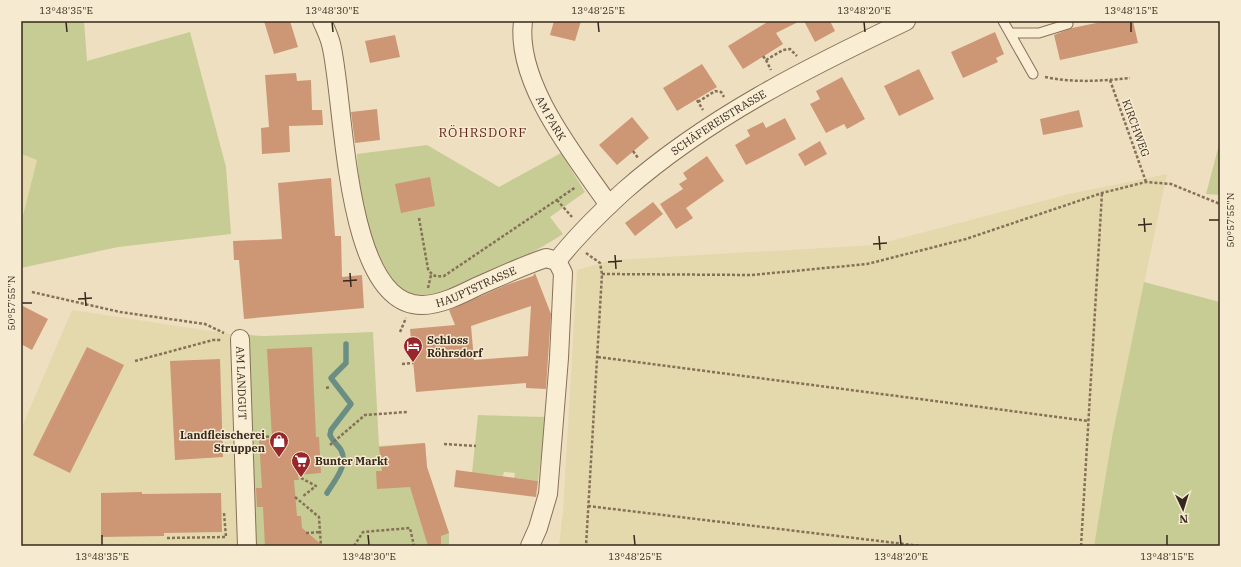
<svg xmlns="http://www.w3.org/2000/svg" width="1241" height="567" viewBox="0 0 1241 567" font-family="'IBM Plex Serif',serif">
<style>
.farmland{fill:#e4d9ad}
.green{fill:#c7cc94}
.lines{fill:none;stroke-linecap:round;stroke-linejoin:round}
.stream{stroke:#6a8e84;stroke-width:5.5}
.building{fill:#cd9775;fill-rule:evenodd}
.service-casing{stroke:#877058;stroke-width:11}
.minor-casing{stroke:#877058;stroke-width:20}
.path{stroke:#877058;stroke-width:2.5;stroke-dasharray:3 2;stroke-linecap:butt}
.service{stroke:#f9edd3;stroke-width:9}
.minor{stroke:#f9edd3;stroke-width:18}
.ticks{fill:none;stroke:#37281d;stroke-width:1.5}
.labels{text-anchor:middle;dominant-baseline:central;stroke-width:3;stroke-linejoin:round;paint-order:stroke}
.street-label{font-size:11px;fill:#37281d;stroke:#f6ead0}
.poi-label{font-size:11px;font-weight:bold;fill:#37281d;stroke:#f6ead0;text-anchor:start}
.quarter-label{font-size:13px;letter-spacing:1px;fill:#64281b;stroke:#f6ead0}
.neatline{fill:none;stroke:#37281d;stroke-width:1.5}
.ticks-label{font-size:10px;text-anchor:middle;fill:#37281d}
</style>
<rect width="100%" height="100%" fill="#eedfc0"/>
<path class="farmland" d="M21,154L37,160L21,223Z
M1167,174L1112,437L1094,546H559L563,511L577,270L612,260L875,245L1069,194Z
M72,310L231,334L239,546H21V429Z"/>
<path class="green" d="M21,21H84L87,61L190,32L226,167L231,234L118,247L21,268V223L37,160L21,154Z
M1220,141V195L1206,194Z
M427,145L499,187L561,153L585,192L550,217L563,234C536,252 443,302 413,294C375,284 358,188 357,154Z
M1144,282L1220,302V546H1094L1112,437Z
M373,332L379,446L425,443L427,467L449,533V546H239L231,334L264,336Z
M478,415L546,417L538,481L514,478L515,473L504,472L503,476L472,473Z"/>
<g class="lines">
<path class="stream" d="M327,493C334,481 349,465 341,450C339,446 333,442 330,435L331,430L351,404L331,378L346,363V344"/>
</g>
<path class="building" d="M264,21H290L298,47L274,54Z
M554,21H581L575,41L550,35Z
M769,21H800L776,33L783,44L743,69L728,46Z
M804,21H830L835,31L815,42Z
M1106,21H1133L1138,43L1060,60L1054,35L1072,28Z
M995,32L1004,54L996,58L998,62L963,78L951,52Z
M395,35L400,57L370,63L365,41Z
M702,64L717,87L677,111L663,88Z
M919,69L934,99L899,116L884,86Z
M296,73L297,81L311,80L312,110H322L323,125L289,126L290,152L262,154L261,128L269,127L265,75Z
M842,77L865,119L847,129L844,124L826,133L810,104L820,99L816,91Z
M377,109L380,140L355,143L351,112Z
M1079,110L1083,127L1043,135L1040,119Z
M632,117L649,138L617,165L599,145Z
M785,118L796,139L746,165L735,145L750,136L747,130L763,122L766,128Z
M820,141L827,154L805,166L798,154Z
M707,156L724,181L686,208L693,218L676,229L660,204L683,189L679,184L687,179L683,173Z
M430,177L435,206L401,213L395,184Z
M331,178L335,236H341L342,277L362,275L364,308L244,319L239,260H234L233,241L282,239L278,183Z
M653,202L663,214L635,236L625,223Z
M535,273L551,314L546,389L526,388V383L416,392L410,329L455,325L449,310L506,285L533,276ZM531,306L528,356L474,360L471,326Z
M21,305L48,319L32,350L21,344Z
M87,347L124,365L70,473L33,455Z
M312,347L316,437H319L321,473L298,475L299,480H294L297,516H301L302,528L323,546H265L263,507H257L256,488H262L259,440L272,439L267,349Z
M220,359L223,457L175,460L170,361Z
M425,443L427,467L449,533L441,536V546H428L410,487L377,489L376,471H382L379,447Z
M456,470L538,481L536,497L454,487Z
M142,492V494L221,493L222,532L164,533V536L101,537V493Z"/>
<g class="lines">
<defs>
<path id="service" d="M1003,21L1033,74
M1010,33H1039L1068,24"/>
<g id="minor">
<path id="s1" d="M322,21C325,28 329,36 331,44C345,98 343,306 422,305C440,305 460,295 476,287C499,277 522,266 546,258L557,261L563,273L559,358L548,494L538,528L530,546"/>
<path id="s2" d="M523,21C515,83 575,156 609,205"/>
<path id="s3" d="M557,261C577,235 600,213 624,191C707,118 807,68 906,21"/>
<path id="s4" d="M240,339L247,546"/>
</g>
</defs>
<use href="#service" class="service-casing"/>
<use href="#minor" class="minor-casing"/>
<path class="path" d="M763,56L766,60L783,50L790,49L797,56
M766,60L771,70
M1045,77C1074,83 1101,81 1130,78
M1110,80L1146,182
M697,100L703,110
M698,102L715,91L721,92L724,97
M633,151L638,158
M557,200L572,217
M419,218L428,269C432,276 436,277 444,276L576,187
M586,253L600,263L602,274L586,546
M602,274L752,275L867,264L966,239L1102,193L1146,182L1171,184L1220,204
M428,288L431,275
M32,292L120,312L205,324L224,333
M400,332L406,318
M598,357L1088,421
M135,361L213,340H222
M402,364L413,363
M326,388L330,387
M261,437L281,436V439
M444,444L476,446
M330,445L365,415L407,412
M301,478L316,486L302,497
M295,497L319,517L321,546
M588,506L921,546
M306,533L320,532
M167,538L226,537L224,513H222
M354,546L363,532L410,528L414,546
M1081,546L1102,193"/>
<use href="#service" class="service"/>
<use href="#minor" class="minor"/>
</g>
<path class="ticks" d="M66,22L67,32M332,22L333,32M598,22L599,32M864,22L865,32M1131,22V32M1144,218L1145,232M1209,220H1219M1138,225L1152,224M879,236L880,250M873,244L887,243M615,255L616,269M608,262L622,261M350,273L351,287M343,281L357,280M85,292L86,306M78,299L92,298M22,303H32M102,535V545M368,535L369,545M634,535L635,545M900,535L901,545M1167,535V545"/>
<defs>
<symbol id="hotel-pin" viewBox="-11 -11 22 30"><path d="M0 17L-7.5 6A9.5 9.5 0 1 1 7.5 6Z" fill="#97272b" stroke="#f6ead0"/><path d="M-6-4.5h1.5V1H6V5H4.5V3h-9V5H-6ZM-4 0a1.8 1.8 0 1 1 3.6 0ZM.5 0V-2.5h3Q6-2.5 6 0Z" fill="#fff"/></symbol>
<symbol id="shop-pin" viewBox="-11 -11 22 30"><path d="M0 17L-7.5 6A9.5 9.5 0 1 1 7.5 6Z" fill="#97272b" stroke="#f6ead0"/><path d="M-5-2.5h2.3a2.7 3.5 0 0 1 5.4 0H5L5.5 6h-11ZM-1.5-2.5h3a1.5 2.3 0 0 0-3 0Z" fill="#fff"/></symbol>
<symbol id="supermarket-pin" viewBox="-11 -11 22 30"><path d="M0 17L-7.5 6A9.5 9.5 0 1 1 7.5 6Z" fill="#97272b" stroke="#f6ead0"/><path d="M-6-5.5h2.5l.6 2H6L4.5 2H-2.5L-4.4-4H-6ZM-1.5 3.2a1.3 1.3 0 1 0 .1 0ZM3 3.2a1.3 1.3 0 1 0 .1 0Z" fill="#fff"/></symbol>
</defs>
<g fill-rule="evenodd">
<use href="#hotel-pin" x="402" y="335" width="22" height="30"/>
<use href="#shop-pin" x="268" y="430" width="22" height="30"/>
<use href="#supermarket-pin" x="290" y="450" width="22" height="30"/>
</g>
<g class="labels">
<g class="street-label">
<text stroke="none"><textPath href="#s2" startOffset="103">AM PARK</textPath></text>
<text stroke="none"><textPath href="#s3" startOffset="214">SCHÄFEREISTRASSE</textPath></text>
<text transform="translate(1136 128) rotate(70)">KIRCHWEG</text>
<text stroke="none"><textPath href="#s1" startOffset="375">HAUPTSTRASSE</textPath></text>
<text stroke="none"><textPath href="#s4" startOffset="44">AM LANDGUT</textPath></text>
</g>
<g class="poi-label">
<text x="427" y="340">Schloss<tspan x="427" dy="13">Röhrsdorf</tspan></text>
<text x="265" y="435" text-anchor="end">Landfleischerei<tspan x="265" dy="13">Struppen</tspan></text>
<text x="315" y="461">Bunter Markt</text>
</g>
<g class="quarter-label">
<text x="483" y="132">RÖHRSDORF</text>
</g>
</g>
<rect width="1241" height="567" fill="none" stroke="#f6ead0" stroke-width="44"/>
<g transform="translate(1183 509) rotate(176)" stroke="#f6ead0" stroke-width="3" paint-order="stroke">
<path d="M0-3L7 15L0 10L-7 15Z" fill="#37281d"/>
<text y="-6" font-size="11" font-weight="bold" text-anchor="middle" fill="#37281d">N</text>
</g>
<rect x="22" y="22" width="1197" height="523" class="neatline"/>
<g class="ticks-label">
<text x="66" y="14">13°48'35"E</text>
<text x="332" y="14">13°48'30"E</text>
<text x="598" y="14">13°48'25"E</text>
<text x="864" y="14">13°48'20"E</text>
<text x="1131" y="14">13°48'15"E</text>
<text transform="translate(1230 220) rotate(-90)" y="4">50°57'55"N</text>
<text transform="translate(11 303) rotate(-90)" y="4">50°57'55"N</text>
<text x="102" y="560">13°48'35"E</text>
<text x="369" y="560">13°48'30"E</text>
<text x="635" y="560">13°48'25"E</text>
<text x="901" y="560">13°48'20"E</text>
<text x="1167" y="560">13°48'15"E</text>
</g>
</svg>
